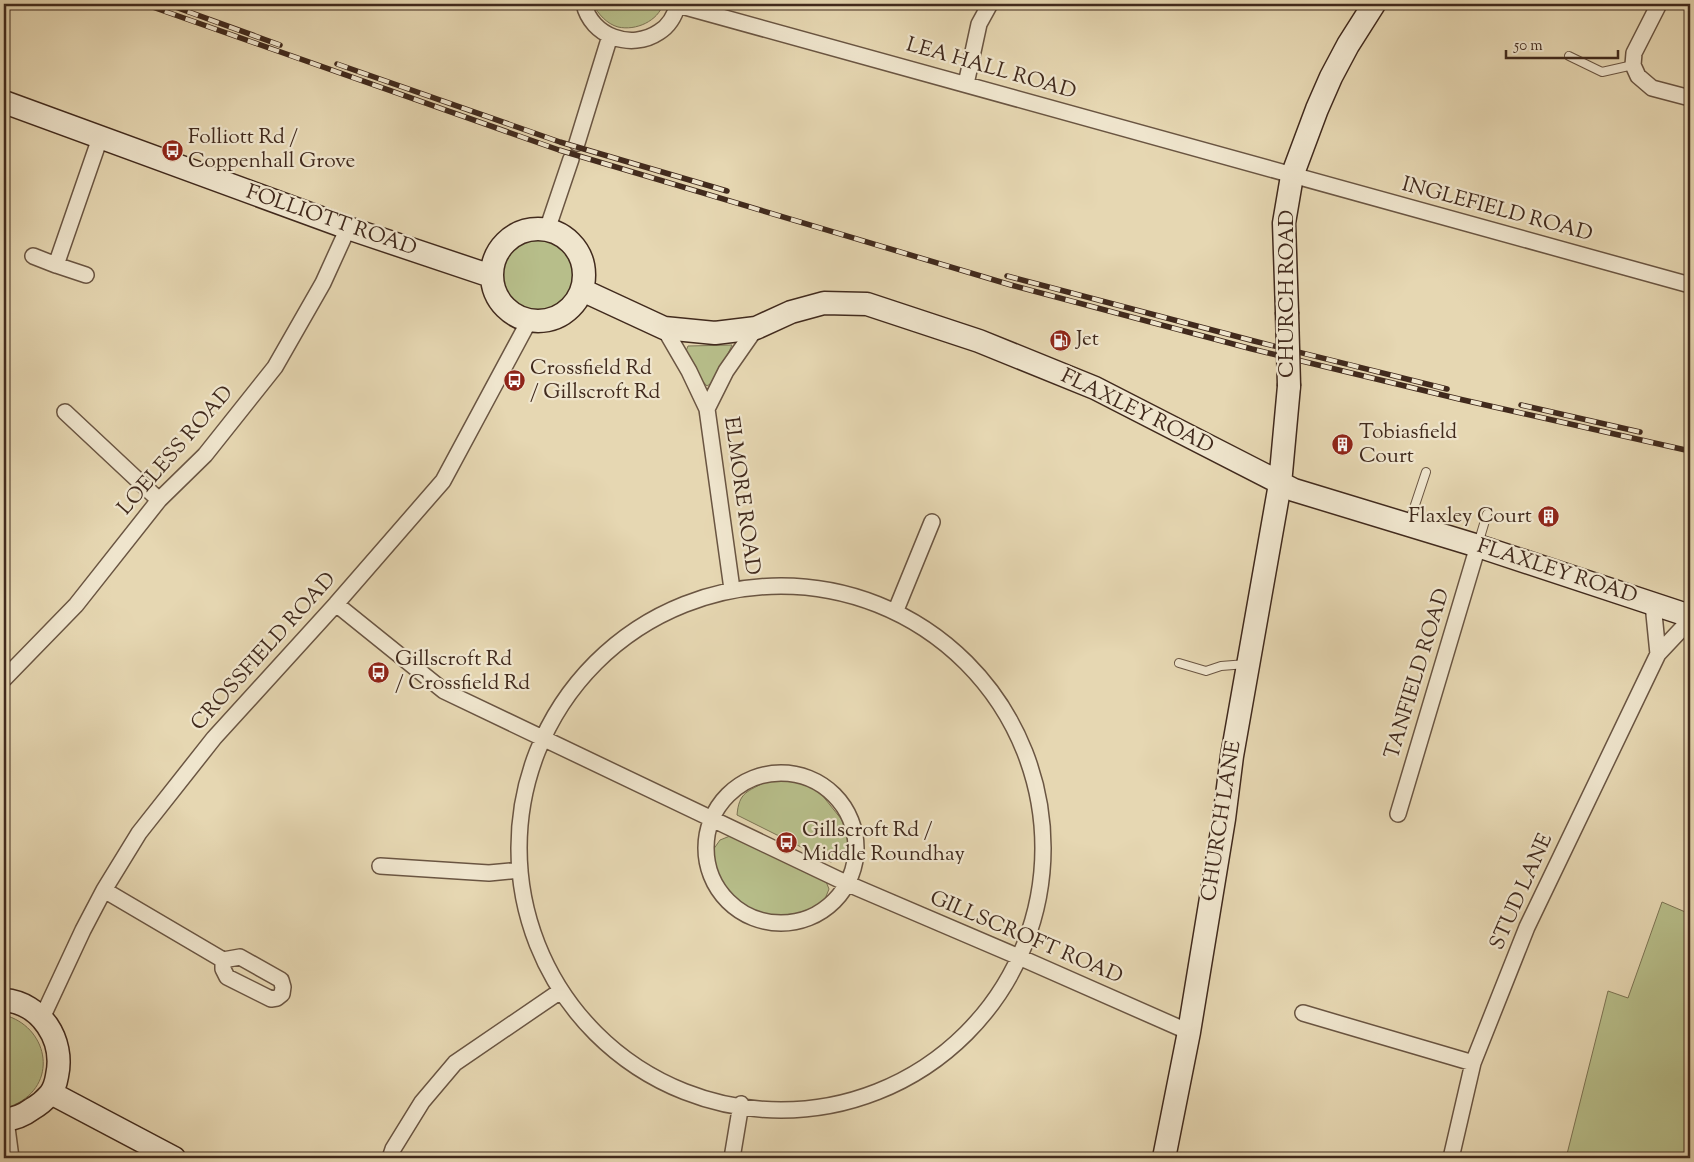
<svg xmlns="http://www.w3.org/2000/svg" width="1694" height="1162" viewBox="0 0 1694 1162" font-family="'Sorts Mill Goudy',serif">
<style>
.green{fill:#b7be8a;stroke:#7c7454}
.lines{fill:none;stroke-linecap:round;stroke-linejoin:round}
.lane-casing{stroke:#6a5542;stroke-width:10}
.street-casing{stroke:#6a5542;stroke-width:18}
.secondary-casing{stroke:#412a1d;stroke-width:25}
.lane{stroke:#efe5cd;stroke-width:8}
.street{stroke:#efe5cd;stroke-width:15}
.secondary{stroke:#efe5cd;stroke-width:22}
.rail-casing{stroke:#412a1d;stroke-width:5.5}
.rail{stroke:#efe5cd;stroke-width:4;stroke-dasharray:11;stroke-linecap:butt}
.secondary-bridge-casing{stroke:#412a1d;stroke-width:25;stroke-linecap:butt}
.secondary-bridge{stroke:#efe5cd;stroke-width:22}
.labels{text-anchor:middle;dominant-baseline:central;stroke-width:4.5;stroke-linejoin:round;paint-order:stroke}
.street-label{font-size:21px;fill:#412a1d;stroke:#efe5cd}
.poi-label{font-size:21px;fill:#412a1d;stroke:#efe5cd;text-anchor:start}
</style>
<rect width="100%" height="100%" fill="#e6d7b2"/>
<filter id="stains"><feTurbulence type="fractalNoise" baseFrequency=".004" numOctaves="4"/><feColorMatrix values="0 0 0 0 .2 0 0 0 0 .09 0 0 0 0 .02 0 0 0 .5 -.17"/></filter>
<radialGradient id="worn" r=".72"><stop offset=".6" stop-color="#630" stop-opacity="0"/><stop offset="1" stop-color="#630" stop-opacity=".3"/></radialGradient>
<path class="green" d="M593,4H663C658,21 636,31 618,27C607,24 598,14 593,4Z
M501 276a36 36 0 1 1 72 0a36 36 0 1 1-72 0Z
M732,345L716,380L707,386L697,375L686,351L688,346Z
M767,781H793L818,790L842,820L849,845L845,854L831,862L737,815C739,792 747,792 767,781Z
M730,836L825,879L829,889L825,899L810,912L774,916L748,912L728,896L714,876L713,850L720,840Z
M1662,902L1690,914V1158H1566L1608,991L1628,998Z
M4,1015C47,1026 59,1081 18,1103C13,1105 9,1108 4,1108Z"/>
<g class="lines">
<defs>
<path id="lane" d="M1569,56L1602,72L1633,65
M1409,523L1426,472
M1478,544L1487,514
M1179,663L1206,671L1221,666L1246,664"/>
<path id="street" d="M584,4C591,36 631,51 659,32C669,26 675,15 678,4
M1659,4L1634,53L1633,65L1638,76L1652,88L1690,98
M678,5L1690,285
M966,84L979,24L990,4
M577,143L610,36
M547,230L571,159
M33,256L56,265L100,138
M56,265L86,275
M664,328L689,371L707,409L732,589
M707,409L726,371L756,328
M65,412L159,500
M519 848a262 262 0 1 1 524 0a262 262 0 1 1-524 0Z
M336,604L444,691L846,883L1019,957L1189,1032
M1653,604L1658,654
M896,610L932,522
M4,679L76,605L159,500L205,455L275,367L323,283L348,228
M706 848a75 75 0 1 1 150 0a75 75 0 1 1-150 0Z
M1398,814L1478,546
M380,866L489,873L520,870
M104,890L223,960L240,957L281,980L283,987L282,994L277,998L271,999L227,977L223,969V960
M1303,1013L1473,1063
M42,1018L83,930L104,890L139,833L214,738L336,604L443,481L529,321
M6,1120L11,1158
M390,1158L393,1149L422,1102L455,1063L559,992
M732,1158L741,1104
M1451,1158L1473,1063L1527,927L1658,654L1690,620"/>
<path id="secondary" d="M4,102L348,228L491,276
M492 275a46 46 0 1 1 92 0a46 46 0 1 1-92 0Z
M582,290L664,328L715,333L756,328L791,312L824,303L867,304L979,341L1095,388L1294,490L1478,546L1690,616
M1287,312L1284,223L1292,176L1317,109L1331,77L1348,45L1374,4
M4,1000C41,1003 65,1040 57,1076C56,1082 54,1089 50,1094C45,1100 39,1105 32,1109C24,1115 14,1119 4,1120
M51,1093L174,1158
M1164,1158L1189,1032L1224,819L1232,756L1280,484L1289,386"/>
</defs>
<use href="#lane" class="lane-casing"/>
<use href="#street" class="street-casing"/>
<use href="#secondary" class="secondary-casing"/>
<use href="#lane" class="lane"/>
<use href="#street" class="street"/>
<use href="#secondary" class="secondary"/>
<defs>
<path id="rail" d="M144,4L559,150L1011,285L1252,349L1459,399L1690,451
M167,4L280,45
M337,64L560,142L727,191
M1007,276L1254,341L1447,389
M1521,405L1640,432"/>
</defs>
<use href="#rail" class="rail-casing"/>
<use href="#rail" class="rail"/>
<defs>
<path id="secondary-bridge" d="M1287,312L1289,386"/>
</defs>
<use href="#secondary-bridge" class="secondary-bridge-casing"/>
<use href="#secondary-bridge" class="secondary-bridge"/>
</g>
<defs>
<symbol id="bus-disc" viewBox="-11 -11 22 22"><circle r="9.5" fill="#8f2418" stroke="#efe5cd"/><path d="M-5-6H5V4H4V6H2V4H-2V6H-4V4H-5ZM-3.5-4V0h7V-4ZM-3.5 1.2v1.5H-2V1.2ZM2 1.2v1.5H3.5V1.2Z" fill="#fff"/></symbol>
<symbol id="fuel-disc" viewBox="-11 -11 22 22"><circle r="9.5" fill="#8f2418" stroke="#efe5cd"/><path d="M-5.5-6h7V0h2V4h1.3V-2.5L3-4.5l.8-.8L6-3V5H2.5V1h-1V6h-7ZM-4.2-4.7v3.2H.2V-4.7Z" fill="#fff"/></symbol>
<symbol id="building-disc" viewBox="-11 -11 22 22"><circle r="9.5" fill="#8f2418" stroke="#efe5cd"/><path d="M-4-6H4V6H1V3H-1V6H-4ZM-2.5-4.3h1.7v1.8h-1.7ZM.8-4.3h1.7v1.8H.8ZM-2.5-1h1.7V.8h-1.7ZM.8-1h1.7V.8H.8Z" fill="#fff"/></symbol>
</defs>
<g fill-rule="evenodd">
<use href="#bus-disc" x="160" y="138" width="25" height="25"/>
<use href="#fuel-disc" x="1048" y="328" width="25" height="25"/>
<use href="#bus-disc" x="502" y="368" width="25" height="25"/>
<use href="#building-disc" x="1330" y="432" width="25" height="25"/>
<use href="#building-disc" x="1536" y="504" width="25" height="25"/>
<use href="#bus-disc" x="366" y="660" width="25" height="25"/>
<use href="#bus-disc" x="774" y="830" width="25" height="25"/>
</g>
<g class="labels">
<g class="street-label">
<text transform="translate(991 69) rotate(16)">LEA HALL ROAD</text>
<text transform="translate(1497 210) rotate(15)">INGLEFIELD ROAD</text>
<text transform="translate(331 221) rotate(19)">FOLLIOTT ROAD</text>
<text transform="translate(1288 294) rotate(-90)">CHURCH ROAD</text>
<text transform="translate(1137 412) rotate(26)">FLAXLEY ROAD</text>
<text transform="translate(176 451) rotate(-49)">LOELESS ROAD</text>
<text transform="translate(741 496) rotate(82)">ELMORE ROAD</text>
<text transform="translate(1557 572) rotate(18)">FLAXLEY ROAD</text>
<text transform="translate(264 652) rotate(-48)">CROSSFIELD ROAD</text>
<text transform="translate(1418 674) rotate(-73)">TANFIELD ROAD</text>
<text transform="translate(1222 821) rotate(-81)">CHURCH LANE</text>
<text transform="translate(1522 892) rotate(-66)">STUD LANE</text>
<text transform="translate(1026 938) rotate(23)">GILLSCROFT ROAD</text>
</g>
<g class="poi-label">
<text x="188" y="138">Folliott Rd /<tspan x="188" dy="24">Coppenhall Grove</tspan></text>
<text x="1076" y="340">Jet</text>
<text x="530" y="369">Crossfield Rd<tspan x="530" dy="24">/ Gillscroft Rd</tspan></text>
<text x="1359" y="433">Tobiasfield<tspan x="1359" dy="24">Court</tspan></text>
<text x="1532" y="517" text-anchor="end">Flaxley Court</text>
<text x="395" y="660">Gillscroft Rd<tspan x="395" dy="24">/ Crossfield Rd</tspan></text>
<text x="802" y="831">Gillscroft Rd /<tspan x="802" dy="24">Middle Roundhay</tspan></text>
</g>
</g>
<rect width="1694" height="1162" fill="none" stroke="#e6d7b2" stroke-width="20"/>
<rect x="5" y="5" width="1684" height="1152" fill="none" stroke="#412a1d" stroke-width="2.5"/>
<rect x="10" y="10" width="1674" height="1142" fill="none" stroke="#412a1d"/>
<path d="M1506 50v8h112v-8" fill="none" stroke="#412a1d" stroke-width="2.5"/>
<text x="1514" y="50" font-size="15" fill="#412a1d" stroke="#efe5cd" stroke-width="4" paint-order="stroke">50 m</text>
<rect width="100%" height="100%" filter="url(#stains)"/>
<rect width="100%" height="100%" fill="url(#worn)"/>
</svg>
